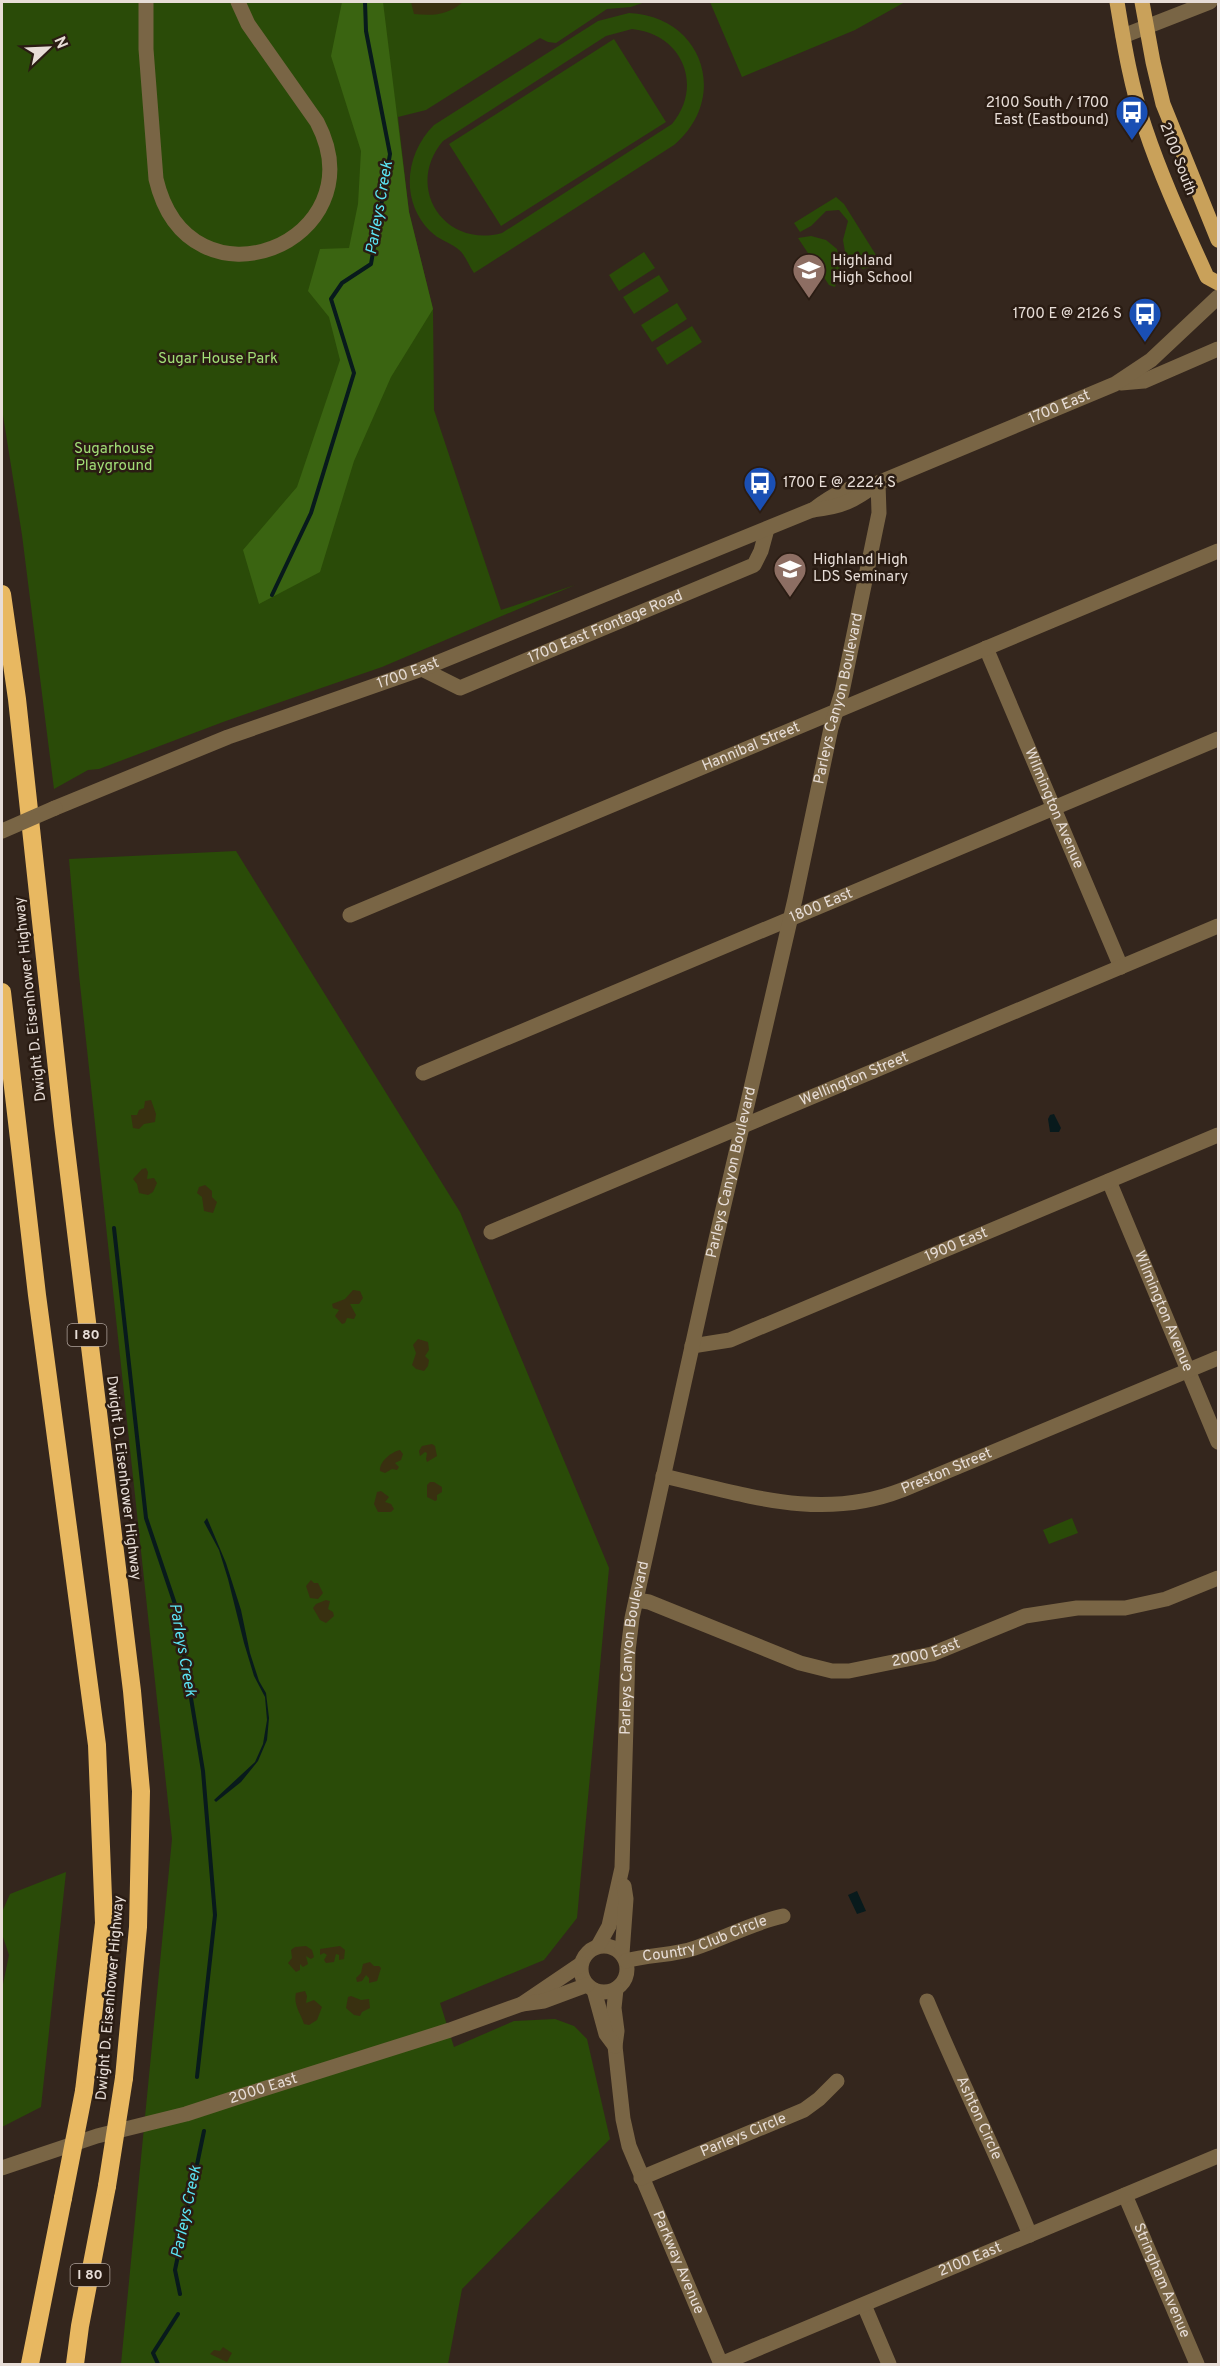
<svg xmlns="http://www.w3.org/2000/svg" width="1220" height="2366" viewBox="0 0 1220 2366" font-family="Overpass,sans-serif">
<style>
.green{fill:#2a4b08;fill-rule:evenodd}
.forest{fill:#3a6411}
.sand{fill:#393010}
.water{fill:#081a1c}
.lines{fill:none;stroke-linecap:round;stroke-linejoin:round}
.stream{stroke:#081a1c;stroke-width:4}
.minor{stroke:#796545;stroke-width:15}
.major{stroke:#c9a15a;stroke-width:15}
.highway{stroke:#e8b861;stroke-width:18}
.minor-bridge{stroke:#796545;stroke-width:15}
.highway-bridge{stroke:#e8b861;stroke-width:18}
.labels{text-anchor:middle;dominant-baseline:central;stroke-width:5;stroke-linejoin:round;paint-order:stroke}
.shield{fill:#2a1c13;stroke:#aea39c;stroke-width:1.5}
.shield-label{font-size:14px;font-weight:bold;fill:#e7ddd7}
.poi-label{font-size:15px;fill:#e7ddd7;stroke:#2a1c13;text-anchor:start}
.street-label{font-size:15px;fill:#e7ddd7;stroke:#2a1c13}
.park-label{font-size:15px;fill:#a2df77;stroke:#2a1c13}
.water-label{font-size:16px;font-style:italic;fill:#5be4f4;stroke:#2a1c13}
</style>
<rect width="100%" height="100%" fill="#34261d"/>
<path class="green" d="M2,2H645L631,7L607,9L556,43L548,42L540,38L426,110L398,117L409,212L433,309L434,410L501,610L575,585L382,667L223,722L99,769L88,770L54,789L22,535L2,409Z
M710,2H905L855,30L742,77Z
M629,13C703,16 730,98 674,145L474,273C469,266 465,254 458,249C449,242 439,240 430,231C400,201 405,154 434,125L598,21ZM632,29C682,34 704,85 672,124L502,233C444,249 404,187 443,141L606,36Z
M614,39L666,122L501,226L449,144Z
M836,197L844,204L881,263L863,269L852,262L845,252L843,240L848,221L839,210L826,211L811,226L800,232L794,223Z
M811,236L826,240L837,249L840,268L835,287L829,285L798,238Z
M644,252L655,268L619,291L609,275Z
M659,275L669,291L634,314L623,297Z
M677,303L687,319L652,342L641,325Z
M692,326L702,342L667,365L656,348Z
M236,851L460,1212L609,1568L577,1918L544,1960L440,2003L454,2047L514,2021L555,2019L574,2026L587,2039L610,2139L462,2289L448,2364H121L172,1839L79,975L69,859Z
M1072,1518L1078,1533L1049,1544L1043,1530Z
M66,1872L41,2107L2,2127V1989L9,1955L2,1934V1912L10,1894Z"/>
<path class="forest" d="M342,2H383L409,212L433,309L391,377L354,461L320,572L259,604L243,550L297,487L340,360L329,317L308,291L320,249L349,248L358,204L361,151L331,56Z"/>
<path class="sand" d="M411,2H463C448,15 434,16 414,14Z
M151,1100L156,1114L155,1122L144,1124L139,1129L133,1128L131,1115H137L139,1110L144,1108L145,1101Z
M146,1168L148,1172L147,1179L154,1178L157,1183L153,1192L148,1195L139,1193L137,1184L133,1179L142,1169Z
M205,1185L212,1191V1197L217,1202L213,1213L204,1211L202,1197L197,1193L199,1187Z
M353,1290L360,1291L363,1298L359,1304H350L356,1315L354,1319L347,1318L345,1323L342,1324L335,1316L339,1310L333,1308L332,1304L345,1299Z
M418,1339L428,1342L429,1350L425,1356L429,1360L428,1366L424,1371L416,1369L412,1365L416,1353L413,1345Z
M432,1444L435,1446L437,1456L427,1462L426,1459L427,1453L425,1452L420,1456L419,1451L422,1446Z
M400,1450L403,1454L401,1460L395,1463L399,1467L397,1470L392,1469L385,1473L380,1471C379,1462 391,1452 400,1450Z
M430,1482H434L442,1487V1492L437,1495V1500L435,1501L427,1497V1485Z
M381,1491L389,1497L385,1502L391,1504L394,1509L391,1512H378L374,1504L377,1492Z
M311,1580L314,1583H318L323,1593L318,1599L310,1598L306,1586Z
M326,1600L330,1601L328,1609L333,1612L334,1616L326,1623L320,1620L313,1608L316,1604Z
M306,1946L312,1950L314,1957L311,1959L306,1956L308,1964L303,1967L300,1964V1970L296,1972L288,1963L292,1958L291,1950L295,1947Z
M340,1946L345,1950L344,1959L339,1960V1955L336,1954L334,1962L326,1963L324,1960L327,1955L324,1953L320,1955V1949Z
M370,1962L374,1966H379L381,1968L377,1981L369,1983V1978L366,1975L362,1981L357,1982L356,1978L361,1973L363,1964Z
M305,1991L307,1996L306,2003L314,2000L322,2007L317,2020L309,2025L304,2024C301,2014 293,2005 296,1993Z
M351,1996L361,2000L369,1999L370,2008L362,2012L360,2016L354,2015L346,2008L348,1997Z
M223,2347L232,2353L227,2362L210,2354L214,2350L220,2351Z"/>
<path class="water" d="M1050,1115L1054,1114L1061,1128L1059,1132H1050L1048,1119Z
M207,1518L226,1563L241,1610L250,1653L259,1681L266,1693L269,1718L267,1740L258,1761L241,1782L216,1802L214,1800L255,1762L263,1744L267,1720L265,1697L254,1676L244,1643L228,1579L219,1550L204,1522Z
M857,1891L866,1911L857,1914L848,1895Z"/>
<g class="lines">
<path class="stream" d="M272,595L311,513L354,373L331,299L342,283L371,264L390,154L366,31L365,2
M114,1228L146,1518L176,1607L203,1771L215,1915L197,2077
M180,2294L175,2270L204,2131
M158,2364L153,2353L178,2314"/>
<g class="minor">
<path d="M146,2V49L156,179C189,319 380,242 317,122L248,24L238,2"/>
<path d="M1123,36L1210,2"/>
<path d="M1121,383L1144,381L1218,349"/>
<path d="M813,510C835,493 848,487 875,484"/>
<path id="s1" d="M986,648L1121,967"/>
<path id="s2" d="M422,669L460,688L754,565L761,551L767,529"/>
<path id="s3" d="M55,808L228,737L422,669L812,510C842,507 854,501 878,483L1115,384L1151,360L1218,297"/>
<path id="s4" d="M350,915L1218,551"/>
<path id="s5" d="M423,1073L1218,739"/>
<path id="s6" d="M1109,1181L1218,1442"/>
<path id="s7" d="M491,1232L1218,926"/>
<path id="s8" d="M692,1346L730,1340L1218,1135"/>
<path id="s9" d="M663,1476C744,1494 820,1522 902,1490L1218,1358"/>
<path id="s10" d="M637,1600L649,1602L800,1663L832,1671H849L932,1654L1025,1616L1077,1608H1125L1166,1599L1218,1578"/>
<circle cx="604" cy="1969" r="23"/>
<path id="s11" d="M598,1946L609,1926L622,1868L628,1651L632,1618L713,1252L795,899L831,728L842,692L879,513L878,483"/>
<path d="M622,1954L626,1899L624,1886"/>
<path id="s12" d="M626,1961C648,1954 673,1956 695,1948C725,1938 752,1923 783,1916"/>
<path id="s13" d="M616,1989L614,2008L617,2031L615,2046L623,2119L629,2146L721,2364"/>
<path d="M594,1990L606,2034L615,2046"/>
<path id="s14" d="M927,2001C960,2080 998,2156 1030,2235"/>
<path d="M522,2004L581,1964"/>
<path id="s15" d="M2,2168L97,2136L186,2114L241,2096L450,2030L522,2004L544,2001L587,1985"/>
<path id="s16" d="M641,2178L804,2110L819,2099L837,2081"/>
<path id="s17" d="M1125,2195L1197,2364"/>
<path d="M864,2305L889,2364"/>
<path id="s18" d="M721,2364L1218,2156"/>
</g>
<path class="major" d="M1117,2C1124,44 1131,87 1145,128C1162,179 1185,228 1207,277L1218,283
M1142,2L1153,62L1163,104L1218,240"/>
<path class="highway" d="M2,594L17,699L63,1125L132,1691L141,1791L138,1927L124,2078
M2,992L37,1295L97,1745L104,1923L84,2091
M30,2364L63,2198
M75,2364L80,2326L107,2186"/>
<path class="minor-bridge" d="M2,831L55,808"/>
<path class="highway-bridge" d="M107,2186L124,2078
M63,2198L84,2091"/>
</g>
<defs>
<symbol id="bus-pin" viewBox="-11 -11 22 30"><path d="M0 17L-7.5 6A9.5 9.5 0 1 1 7.5 6Z" fill="#1a4fb4" stroke="#2a1c13"/><path d="M-5-6H5V4H4V6H2V4H-2V6H-4V4H-5ZM-3.5-4V0h7V-4ZM-3.5 1.2v1.5H-2V1.2ZM2 1.2v1.5H3.5V1.2Z" fill="#fff"/></symbol>
<symbol id="school-pin" viewBox="-11 -11 22 30"><path d="M0 17L-7.5 6A9.5 9.5 0 1 1 7.5 6Z" fill="#8d6e63" stroke="#2a1c13"/><path d="M0-5L7-2L0 1L-7-2ZM-4 1L0 2.5L4 1V4Q0 6-4 4Z" fill="#fff"/></symbol>
</defs>
<g fill-rule="evenodd">
<use href="#bus-pin" x="1113" y="93" width="38" height="52"/>
<use href="#school-pin" x="790" y="251" width="38" height="52"/>
<use href="#bus-pin" x="1126" y="295" width="38" height="52"/>
<use href="#bus-pin" x="741" y="464" width="38" height="52"/>
<use href="#school-pin" x="771" y="550" width="38" height="52"/>
</g>
<g class="labels">
<g class="shield">
<rect x="67.5" y="1324" width="39" height="22" rx="4.5"/>
<rect x="70.5" y="2264" width="39" height="22" rx="4.5"/>
</g>
<g class="shield-label">
<text x="87" y="1335">I 80</text>
<text x="90" y="2275">I 80</text>
</g>
<g class="poi-label">
<text x="1109" y="103" text-anchor="end">2100 South / 1700<tspan x="1109" dy="17">East (Eastbound)</tspan></text>
<text x="832" y="261">Highland<tspan x="832" dy="17">High School</tspan></text>
<text x="1122" y="314" text-anchor="end">1700 E @ 2126 S</text>
<text x="783" y="483">1700 E @ 2224 S</text>
<text x="813" y="560">Highland High<tspan x="813" dy="17">LDS Seminary</tspan></text>
</g>
<g class="street-label">
<text transform="translate(1177 159) rotate(69)">2100 South</text>
<text stroke="none"><textPath href="#s3" startOffset="1083">1700 East</textPath></text>
<text stroke="none"><textPath href="#s2" startOffset="200">1700 East Frontage Road</textPath></text>
<text stroke="none"><textPath href="#s3" startOffset="378">1700 East</textPath></text>
<text stroke="none"><textPath href="#s11" startOffset="1275">Parleys Canyon Boulevard</textPath></text>
<text stroke="none"><textPath href="#s4" startOffset="435">Hannibal Street</textPath></text>
<text stroke="none"><textPath href="#s1" startOffset="174">Wilmington Avenue</textPath></text>
<text stroke="none"><textPath href="#s5" startOffset="432">1800 East</textPath></text>
<text transform="translate(31 999) rotate(-96)">Dwight D. Eisenhower Highway</text>
<text stroke="none"><textPath href="#s7" startOffset="394">Wellington Street</textPath></text>
<text stroke="none"><textPath href="#s11" startOffset="789">Parleys Canyon Boulevard</textPath></text>
<text stroke="none"><textPath href="#s8" startOffset="284">1900 East</textPath></text>
<text stroke="none"><textPath href="#s6" startOffset="141">Wilmington Avenue</textPath></text>
<text stroke="none"><textPath href="#s9" startOffset="292">Preston Street</textPath></text>
<text transform="translate(123 1478) rotate(83)">Dwight D. Eisenhower Highway</text>
<text stroke="none"><textPath href="#s11" startOffset="303">Parleys Canyon Boulevard</textPath></text>
<text stroke="none"><textPath href="#s10" startOffset="304">2000 East</textPath></text>
<text stroke="none"><textPath href="#s12" startOffset="82">Country Club Circle</textPath></text>
<text transform="translate(111 1998) rotate(-85)">Dwight D. Eisenhower Highway</text>
<text stroke="none"><textPath href="#s15" startOffset="273">2000 East</textPath></text>
<text stroke="none"><textPath href="#s14" startOffset="128">Ashton Circle</textPath></text>
<text stroke="none"><textPath href="#s16" startOffset="111">Parleys Circle</textPath></text>
<text stroke="none"><textPath href="#s18" startOffset="270">2100 East</textPath></text>
<text stroke="none"><textPath href="#s13" startOffset="285">Parkway Avenue</textPath></text>
<text stroke="none"><textPath href="#s17" startOffset="93">Stringham Avenue</textPath></text>
</g>
<g class="park-label">
<text x="218" y="359">Sugar House Park</text>
<text x="114" y="449">Sugarhouse<tspan x="114" dy="17">Playground</tspan></text>
</g>
<g class="water-label">
<text transform="translate(380 208) rotate(-80)">Parleys Creek</text>
<text transform="translate(182 1650) rotate(80)">Parleys Creek</text>
<text transform="translate(187 2212) rotate(-78)">Parleys Creek</text>
</g>
</g>
<rect width="1220" height="2366" fill="none" stroke="#e7ddd7" stroke-width="6"/>
<g transform="translate(48 48) rotate(67)" stroke="#2a1c13" stroke-width="4.5" paint-order="stroke">
<path d="M0-4.5L10 22L0 15L-10 22Z" fill="#e7ddd7"/>
<text y="-9" font-size="16" font-weight="bold" text-anchor="middle" fill="#e7ddd7">N</text>
</g>
</svg>
